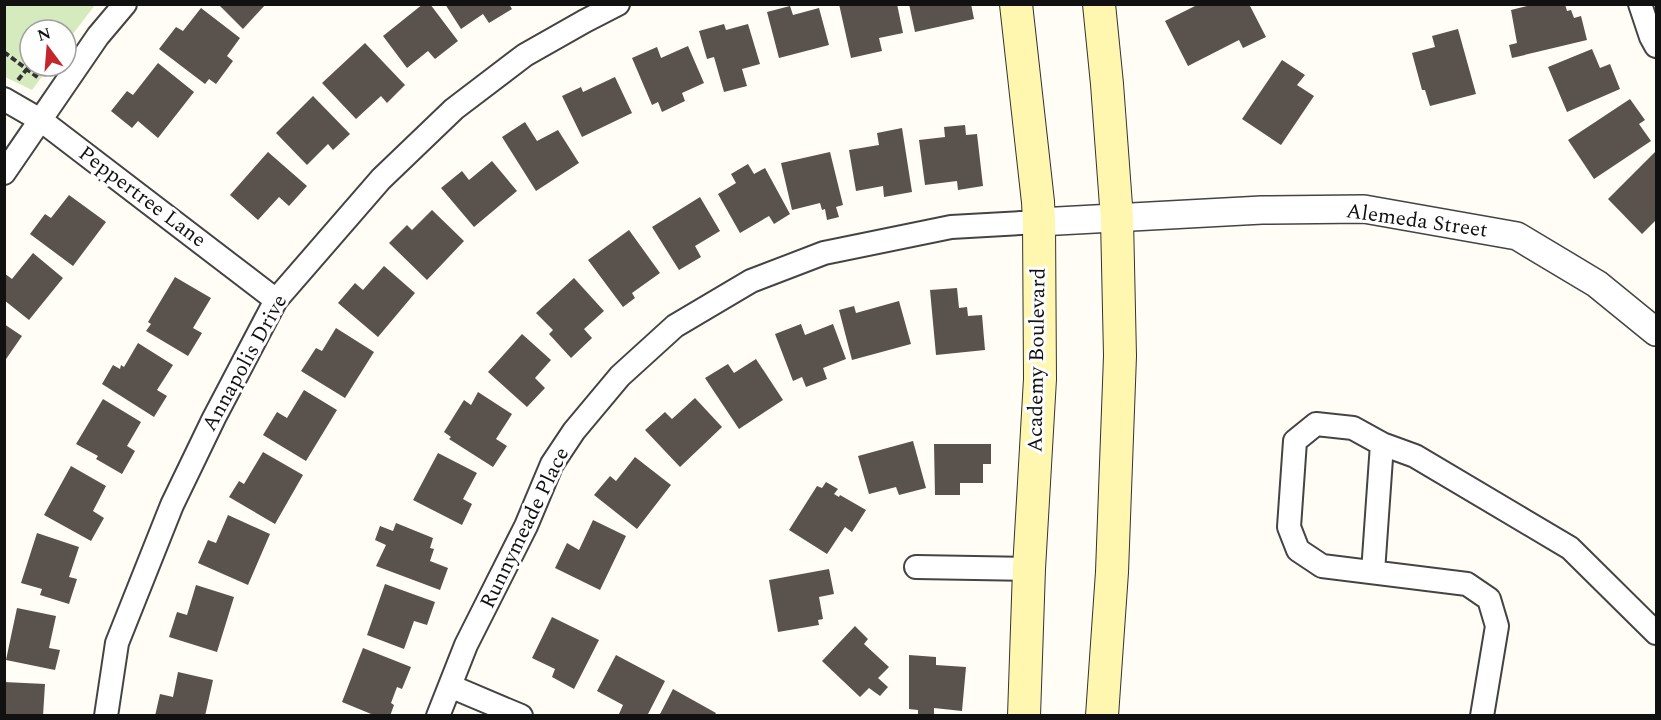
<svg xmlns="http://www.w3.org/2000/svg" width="1661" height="720" viewBox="0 0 1661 720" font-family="Spectral,serif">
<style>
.green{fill:#d5ebbd}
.building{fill:#5a524d}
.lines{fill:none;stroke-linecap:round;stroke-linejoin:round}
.minor-casing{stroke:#444;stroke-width:26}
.tertiary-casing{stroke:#444;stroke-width:30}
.secondary-casing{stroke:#333;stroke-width:34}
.path{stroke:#333;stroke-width:4;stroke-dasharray:6 3;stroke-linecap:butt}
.minor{stroke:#fff;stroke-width:22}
.tertiary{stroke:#fff;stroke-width:27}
.secondary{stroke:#fff6b0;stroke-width:32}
.labels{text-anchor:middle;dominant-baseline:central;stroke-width:6;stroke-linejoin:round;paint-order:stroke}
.street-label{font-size:21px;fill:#111;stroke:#fff}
</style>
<rect width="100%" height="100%" fill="#fffdf5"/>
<path class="green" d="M5,4H95V5L66,43V30H30V66H50L32,90L5,77Z"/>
<path class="building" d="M218,4H266L243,29Z
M423,4H430L458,41L435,59L428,51L407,68L383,36Z
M445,4H509L512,9L489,23L483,14L461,29Z
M839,4H897L903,33L879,38L882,51L851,58Z
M909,4H971L974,19L915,32Z
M1199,4H1249L1266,37L1243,48L1239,40L1188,66L1165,21Z
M1535,4H1565L1567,11L1571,10L1574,18L1581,16L1587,40L1512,58L1509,45L1517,43L1511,10Z
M790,6L793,15L819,8L829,45L779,58L767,12Z
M201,8L240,38L227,56L233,61L216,84L209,79L205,84L159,49L176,27L183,31Z
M724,24L726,30L748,24L760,64L742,69L747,86L724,92L714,57L707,59L699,31Z
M1458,29L1476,94L1430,106L1425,90H1422L1412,53L1435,47L1432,36Z
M365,43L405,85L387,103L381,96L356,119L322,83Z
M688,46L704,83L682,93L685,101L662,112L658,102L652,105L632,58L657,47L661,58Z
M1592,49L1600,68L1610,64L1620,89L1567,112L1548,67Z
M1282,60L1305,75L1297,85L1314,96L1281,145L1242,119Z
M158,63L194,92L158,138L138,121L132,128L111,111L127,91L133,95Z
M615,77L632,113L582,137L562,96L581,87L583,92Z
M313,96L350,134L333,150L328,144L307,165L276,133Z
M1630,99L1645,120L1639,124L1651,141L1594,179L1568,140Z
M525,122L537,141L558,130L579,163L536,191L502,137Z
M965,125L966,135L977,134L983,186L958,190L957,181L925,185L919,140L945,137L944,127Z
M902,128L912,192L884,197L883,186L856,191L849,150L879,145L877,133Z
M1656,151V220L1642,234L1608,199Z
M268,152L307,186L289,206L279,197L258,220L230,195Z
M830,152L843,205L836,207L839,217L827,220L825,209L822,210L820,203L792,210L781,163Z
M492,161L517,191L474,227L441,188L462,171L469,180Z
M748,164L754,174L765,168L790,214L774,224L769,216L740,233L718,194L736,183L731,174Z
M69,195L106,222L73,266L30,234L45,214L51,218Z
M700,197L720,231L695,246L701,257L679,270L652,227Z
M432,210L464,241L427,280L389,243L407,225L412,230Z
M629,230L660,273L632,293L635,298L623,307L588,260Z
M33,253L63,278L29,320L4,300V273L12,279Z
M384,266L415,293L378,337L338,303L355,283L363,290Z
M175,277L211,298L193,328L202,333L188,356L146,331L151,324L148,322Z
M574,278L604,311L584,329L592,338L571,358L549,334L553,330L536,313Z
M957,288L959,308L967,307L968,316L982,315L985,350L936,355L930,290Z
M899,301L911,344L852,360L839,310L854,306L856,313Z
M4,324L22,336L4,362Z
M801,324L805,335L833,324L846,359L823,368L827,379L806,387L802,377L793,381L775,334Z
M336,328L374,352L345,398L301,371L316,348L322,351Z
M522,334L551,360L535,378L545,388L527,407L488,372Z
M138,343L173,365L157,390L167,396L154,417L102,384L113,365L120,369L121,365L124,367Z
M756,359L783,400L739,429L705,378L728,364L734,373Z
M304,390L337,410L306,461L263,435L277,412L287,418Z
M478,392L512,414L496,439L507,446L493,467L449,439L451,437L444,432L464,400L471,405Z
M695,398L722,427L680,467L645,430L665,412L672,419Z
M103,399L141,422L127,446L135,451L122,474L96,459L98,456L76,444Z
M913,441L926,488L899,495L896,487L869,494L858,456Z
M934,444H991V464H983V483H960V495H935Z
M263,452L303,475L275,524L229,497L239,481L244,484Z
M438,453L477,473L463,499L472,504L462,525L413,500Z
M635,457L671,485L637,529L594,495L610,476L616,481Z
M71,466L106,486L93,511L104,518L91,541L44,515Z
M826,482L838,489L834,494L839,497L840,495L866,510L852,532L845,527L827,554L789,530L817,486L822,488Z
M228,515L270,534L248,585L198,563L208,540L216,543Z
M593,520L626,536L600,590L555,568L567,543L579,550Z
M396,523L433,538L430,548L434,549L430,561L448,568L440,590L376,566L386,545L375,540L380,526L393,531Z
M37,533L79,547L69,577L77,579L69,604L40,595L42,589L21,583Z
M829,569L834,594L819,597L823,619L818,620L819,625L778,632L769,580Z
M385,584L435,602L427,625L414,621L404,649L367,635Z
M196,585L234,597L217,652L169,637L177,612L187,615Z
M17,608L56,616L49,648L60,650L55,670L6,660Z
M552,617L599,640L574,689L552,677L555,669L532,658Z
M855,626L868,639L864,644L889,667L878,678L888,687L880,696L869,688L860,697L822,661Z
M363,648L411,667L402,689L397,687L391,703L394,705L390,716H376L342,702Z
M616,655L665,681L647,716H622L619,714L623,705L597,691Z
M909,655L936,657V665L966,667L962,711L934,708V716H918V710L909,709Z
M178,672L213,680L205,716H155L160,694L173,697Z
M4,682L45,684L43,716H4Z
M673,689L716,713L714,716H659Z"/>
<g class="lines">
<defs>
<path id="minor" d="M1640,4L1651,37L1656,46
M4,99L42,121L276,300
M4,173L98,36L125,4
M1382,444L1415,456L1570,548L1656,633
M916,567L1029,569
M1373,572L1382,444L1353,428L1316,424L1295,441L1289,527L1298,550L1322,566L1467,584L1489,599L1497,626L1482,716
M450,686L521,716
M106,716L117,643L172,505L214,418L276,300L381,179L454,109L525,55L585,21L618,4
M438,716L466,645L526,526L552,464L574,431L620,376L675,326L751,281L824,253L951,227L1039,222"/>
<path id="tertiary" d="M1039,222L1262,210L1364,209L1517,236L1597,284L1656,332"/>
<path id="secondary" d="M1016,4L1038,202L1039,222L1040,379L1029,569L1024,716
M1099,4L1107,84L1117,219L1120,356L1112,572L1102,716"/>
</defs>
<use href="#minor" class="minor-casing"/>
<use href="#tertiary" class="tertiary-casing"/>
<use href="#secondary" class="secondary-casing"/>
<path class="path" d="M4,52L40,79
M18,80L27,69"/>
<use href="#minor" class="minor"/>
<use href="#tertiary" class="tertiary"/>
<use href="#secondary" class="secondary"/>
</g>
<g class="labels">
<g class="street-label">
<text transform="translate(142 197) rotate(37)">Peppertree Lane</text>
<text transform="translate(1417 221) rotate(8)">Alemeda Street</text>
<text transform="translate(1037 360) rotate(-89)">Academy Boulevard</text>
<text transform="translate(245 363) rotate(-61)">Annapolis Drive</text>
<text transform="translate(525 528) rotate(-64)">Runnymeade Place</text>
</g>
</g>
<rect width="1661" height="720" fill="none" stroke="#111111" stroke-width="12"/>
<g transform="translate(48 48) rotate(344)"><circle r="28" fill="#ffffff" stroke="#a0a0a0" stroke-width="1.5"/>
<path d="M0-4.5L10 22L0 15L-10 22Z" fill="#c4262e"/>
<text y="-9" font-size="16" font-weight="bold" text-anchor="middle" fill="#111111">N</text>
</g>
</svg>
